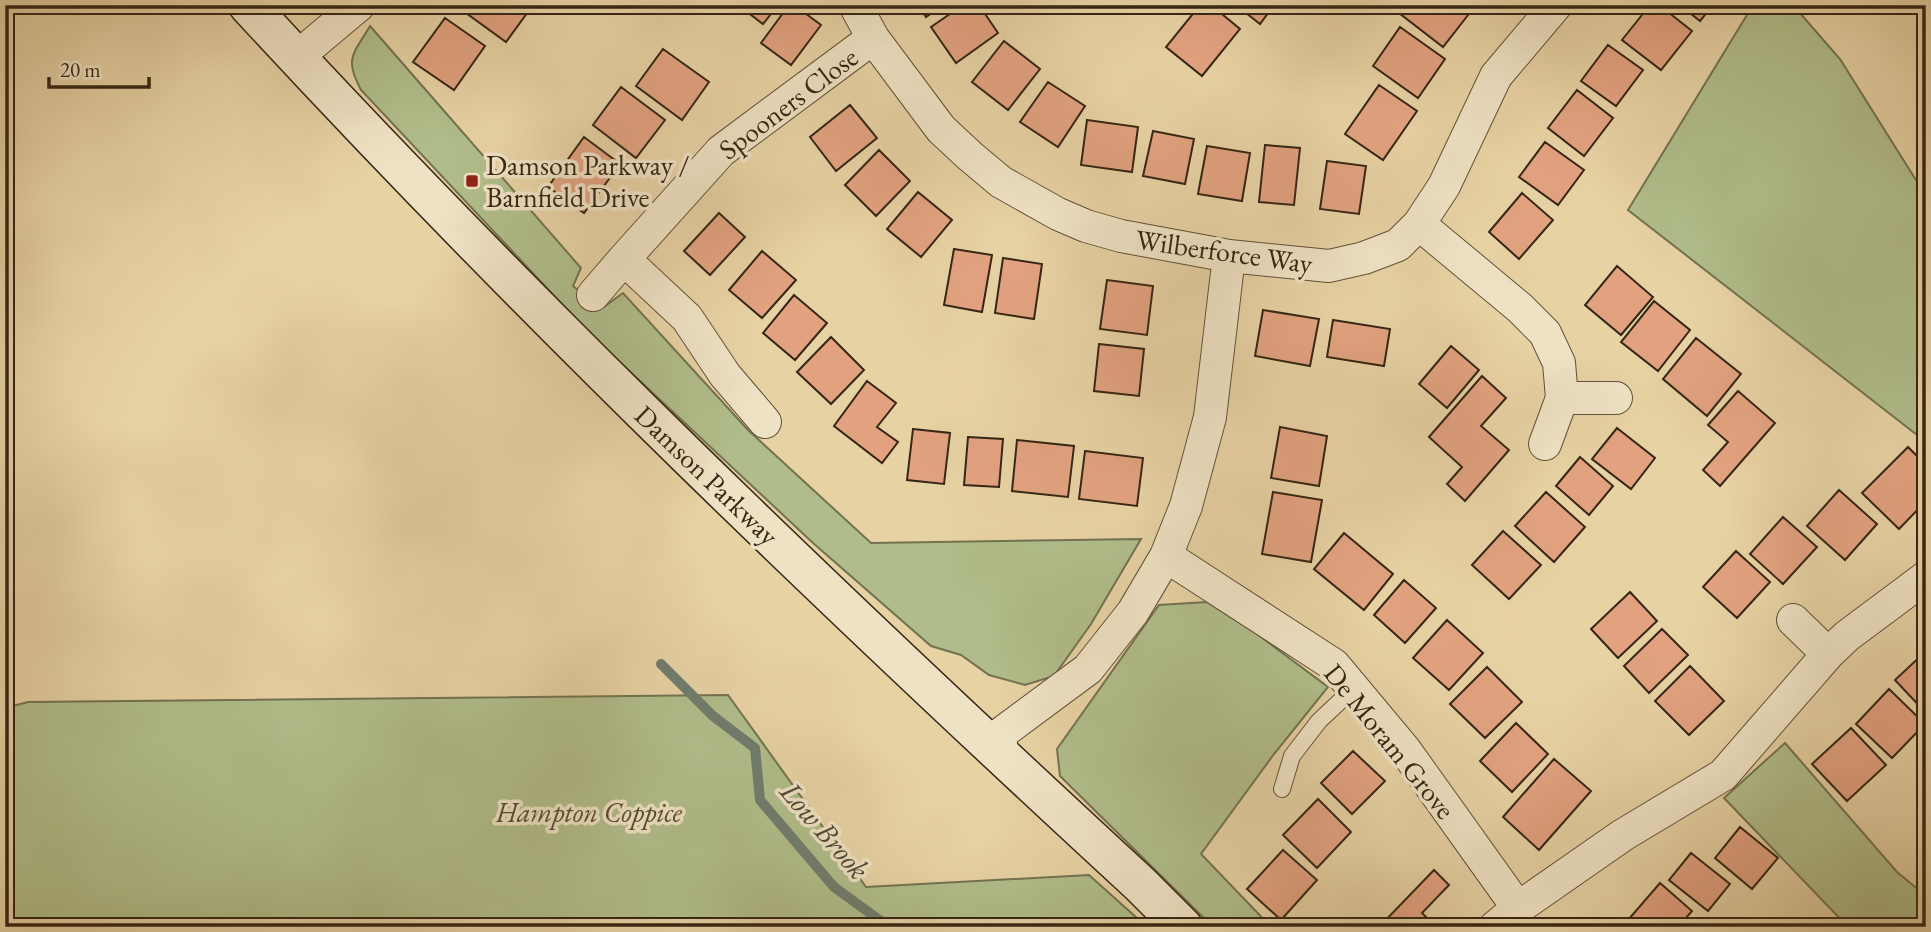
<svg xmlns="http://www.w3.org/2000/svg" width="1931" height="932" viewBox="0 0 1931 932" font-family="'EB Garamond',serif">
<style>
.green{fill:#b0bd8a;stroke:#737250;stroke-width:2}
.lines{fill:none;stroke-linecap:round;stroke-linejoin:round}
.stream{stroke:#707d6d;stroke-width:10}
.building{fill:#e2a280;stroke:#362615;stroke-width:2}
.lane-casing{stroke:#625139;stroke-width:18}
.street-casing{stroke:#625139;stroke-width:34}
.secondary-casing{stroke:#362615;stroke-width:41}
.lane{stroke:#efe2c4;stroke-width:16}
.street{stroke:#efe2c4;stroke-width:32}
.secondary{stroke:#efe2c4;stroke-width:38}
.poi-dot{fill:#8f2418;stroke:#efe2c4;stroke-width:2.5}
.labels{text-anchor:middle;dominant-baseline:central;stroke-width:7;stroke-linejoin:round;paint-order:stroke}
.street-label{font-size:28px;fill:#362615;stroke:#efe2c4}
.poi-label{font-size:28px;fill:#362615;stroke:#efe2c4;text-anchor:start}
.park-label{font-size:28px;font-style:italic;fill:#544c32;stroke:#efe2c4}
.water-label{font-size:30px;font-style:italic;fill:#4e4a3a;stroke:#efe2c4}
</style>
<rect width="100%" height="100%" fill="#e7d2a4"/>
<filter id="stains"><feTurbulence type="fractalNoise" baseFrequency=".00286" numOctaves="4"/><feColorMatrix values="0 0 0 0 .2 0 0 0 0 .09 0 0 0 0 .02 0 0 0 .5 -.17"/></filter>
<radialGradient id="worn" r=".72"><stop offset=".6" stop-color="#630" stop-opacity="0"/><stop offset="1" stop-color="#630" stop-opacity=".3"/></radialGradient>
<path class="green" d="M1753,5H1793L1840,59L1926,196V442L1628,210Z
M370,26L581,268L573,286L601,309L623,293L748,430L871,543L1141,539L1091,624L1054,676L1025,685L989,675L961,655L931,646L813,543L592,336L361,90C344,58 353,55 370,26Z
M1207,602L1257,634L1328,687L1274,754L1201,854L1271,927H1213L1060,776L1057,749L1159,605Z
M728,695L866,887L1089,875L1147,927H5V708L28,702Z
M1785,743L1897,872L1926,896V927H1848L1724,798Z"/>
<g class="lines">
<path class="stream" d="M661,664L713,716L755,748L760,800L834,887L889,927"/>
</g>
<path class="building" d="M472,5H533L506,42L466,13Z
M738,5H778L763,24Z
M789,5H794L821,25L791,65L761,43Z
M918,5H943L926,17Z
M963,5H979L998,33L956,63L931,27Z
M1200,5H1211L1240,29L1202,76L1166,47Z
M1236,5H1274L1260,24Z
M1405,5H1466L1472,10L1443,47L1399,13Z
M1650,5H1659L1692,31L1661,70L1622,40Z
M1680,5H1713L1700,21Z
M445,18L485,46L454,90L413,62Z
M1400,27L1445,59L1418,98L1373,66Z
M1004,41L1040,69L1008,110L972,82Z
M1608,45L1643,70L1616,106L1581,81Z
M663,49L709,82L682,120L636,86Z
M1048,82L1085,106L1058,147L1020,122Z
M1379,85L1417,111L1383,160L1345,134Z
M621,87L665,120L636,158L593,125Z
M1577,90L1613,118L1584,156L1548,128Z
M850,105L877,138L836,171L810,137Z
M1087,120L1138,127L1132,172L1081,165Z
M1153,131L1194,139L1185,184L1143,176Z
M584,137L620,164L584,213L548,187Z
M1545,142L1584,170L1558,205L1519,177Z
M1265,145L1300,148L1294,205L1259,202Z
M1207,146L1250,153L1242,201L1198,194Z
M879,150L910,181L876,216L845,185Z
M1327,161L1366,166L1359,214L1320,209Z
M918,192L952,220L921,257L887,229Z
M1522,193L1553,220L1519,259L1489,232Z
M719,213L745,237L710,275L684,251Z
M954,249L992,255L982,312L944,305Z
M762,251L796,280L762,318L729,290Z
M1003,258L1042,264L1034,319L995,313Z
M1617,266L1653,297L1621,335L1585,305Z
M1107,280L1153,286L1147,335L1100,329Z
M794,295L827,323L795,360L763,333Z
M1654,301L1690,330L1658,371L1621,342Z
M1263,310L1319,319L1310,366L1255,356Z
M1333,320L1390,329L1384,366L1327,357Z
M831,337L864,370L831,404L797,372Z
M1696,338L1741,374L1707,416L1663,379Z
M1099,344L1144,349L1139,396L1094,391Z
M1451,346L1479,370L1447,408L1419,384Z
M1482,376L1506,398L1481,426L1509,450L1465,501L1447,484L1462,467L1429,437Z
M867,381L896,403L877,427L898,442L882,463L834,426Z
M1738,391L1775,423L1720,486L1703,470L1728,442L1708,425Z
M1280,427L1327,436L1319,486L1271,478Z
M1617,428L1655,458L1631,489L1592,459Z
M913,429L950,433L944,484L907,480Z
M968,437L1003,439L999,487L964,485Z
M1017,440L1074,446L1068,497L1012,491Z
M1908,447L1926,465V501L1899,529L1862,493Z
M1085,451L1143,458L1137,506L1079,499Z
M1580,457L1613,486L1589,515L1556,486Z
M1839,490L1877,524L1845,560L1807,526Z
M1273,492L1322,500L1311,562L1262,554Z
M1546,492L1585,527L1554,562L1515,526Z
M1783,517L1817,547L1783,584L1750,554Z
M1503,531L1541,565L1509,599L1472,565Z
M1344,533L1393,574L1364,610L1314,569Z
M1736,551L1770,582L1737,618L1703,587Z
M1404,580L1436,608L1405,643L1374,615Z
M1630,592L1657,621L1618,658L1591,629Z
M1447,620L1483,653L1449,690L1413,658Z
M1662,629L1688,655L1649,693L1624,666Z
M1926,651V713L1895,680Z
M1690,666L1724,701L1689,735L1655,701Z
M1487,667L1522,702L1485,738L1450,704Z
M1889,689L1925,724L1892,758L1856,724Z
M1516,723L1548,754L1512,792L1480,761Z
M1851,728L1886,765L1847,801L1812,764Z
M1353,751L1385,781L1352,814L1321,783Z
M1554,759L1591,791L1539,850L1503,817Z
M1318,799L1351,832L1317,868L1283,835Z
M1740,827L1778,858L1752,889L1715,858Z
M1283,850L1317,880L1281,920L1247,889Z
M1691,853L1730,884L1708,911L1669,880Z
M1434,870L1449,885L1422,913L1436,927H1379Z
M1660,883L1692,911L1678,927H1622Z"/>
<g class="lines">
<defs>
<path id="lane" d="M1282,789L1292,756L1319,721L1354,688"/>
<path id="street" d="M855,5L873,38L941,129L970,156L1001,182L1058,214L1086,226L1121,236L1229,256L1329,266L1364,258L1398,245L1419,224L1444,186L1496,76L1556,5
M296,58L359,5
M1419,224L1520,308L1545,333L1559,363L1562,398L1545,444
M593,295L624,259
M1562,398H1616
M765,422L725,375L687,318L624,259L721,151L873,38
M1166,556L1334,665L1405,750L1518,908L1623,835L1723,775L1828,654L1847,636L1926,577
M1793,620L1828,654
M1004,758L999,735L1088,669L1133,612L1166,556L1186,506L1210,417L1229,256
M1495,927L1518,908"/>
<path id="secondary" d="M248,5C531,312 833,601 1140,884L1183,927"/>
</defs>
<use href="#lane" class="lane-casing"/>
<use href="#street" class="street-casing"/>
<use href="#secondary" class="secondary-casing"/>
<use href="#lane" class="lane"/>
<use href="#street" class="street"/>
<use href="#secondary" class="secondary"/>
</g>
<rect class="poi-dot" x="465" y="174" width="14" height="14" rx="3.5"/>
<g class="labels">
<g class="street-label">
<text transform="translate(788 103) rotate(-37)">Spooners Close</text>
<text transform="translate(1224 251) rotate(8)">Wilberforce Way</text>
<text transform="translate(707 475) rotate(44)">Damson Parkway</text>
<text transform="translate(1390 741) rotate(51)">De Moram Grove</text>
</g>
<g class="poi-label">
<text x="486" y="165">Damson Parkway /<tspan x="486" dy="32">Barnfield Drive</tspan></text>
</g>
<g class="park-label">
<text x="589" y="812">Hampton Coppice</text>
</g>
<g class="water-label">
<text transform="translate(825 830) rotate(49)">Low Brook</text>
</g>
</g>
<rect width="1931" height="932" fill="none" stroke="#e7d2a4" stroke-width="28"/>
<rect x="7" y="7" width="1917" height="918" fill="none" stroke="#362615" stroke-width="3.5"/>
<rect x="14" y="14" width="1903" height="904" fill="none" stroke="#362615" stroke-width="2"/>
<path d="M49 77v10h100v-10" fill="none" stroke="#362615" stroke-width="3.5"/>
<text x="60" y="77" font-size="21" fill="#362615" stroke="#efe2c4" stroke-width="5" paint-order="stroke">20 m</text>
<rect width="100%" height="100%" filter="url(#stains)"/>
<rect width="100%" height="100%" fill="url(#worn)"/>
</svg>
